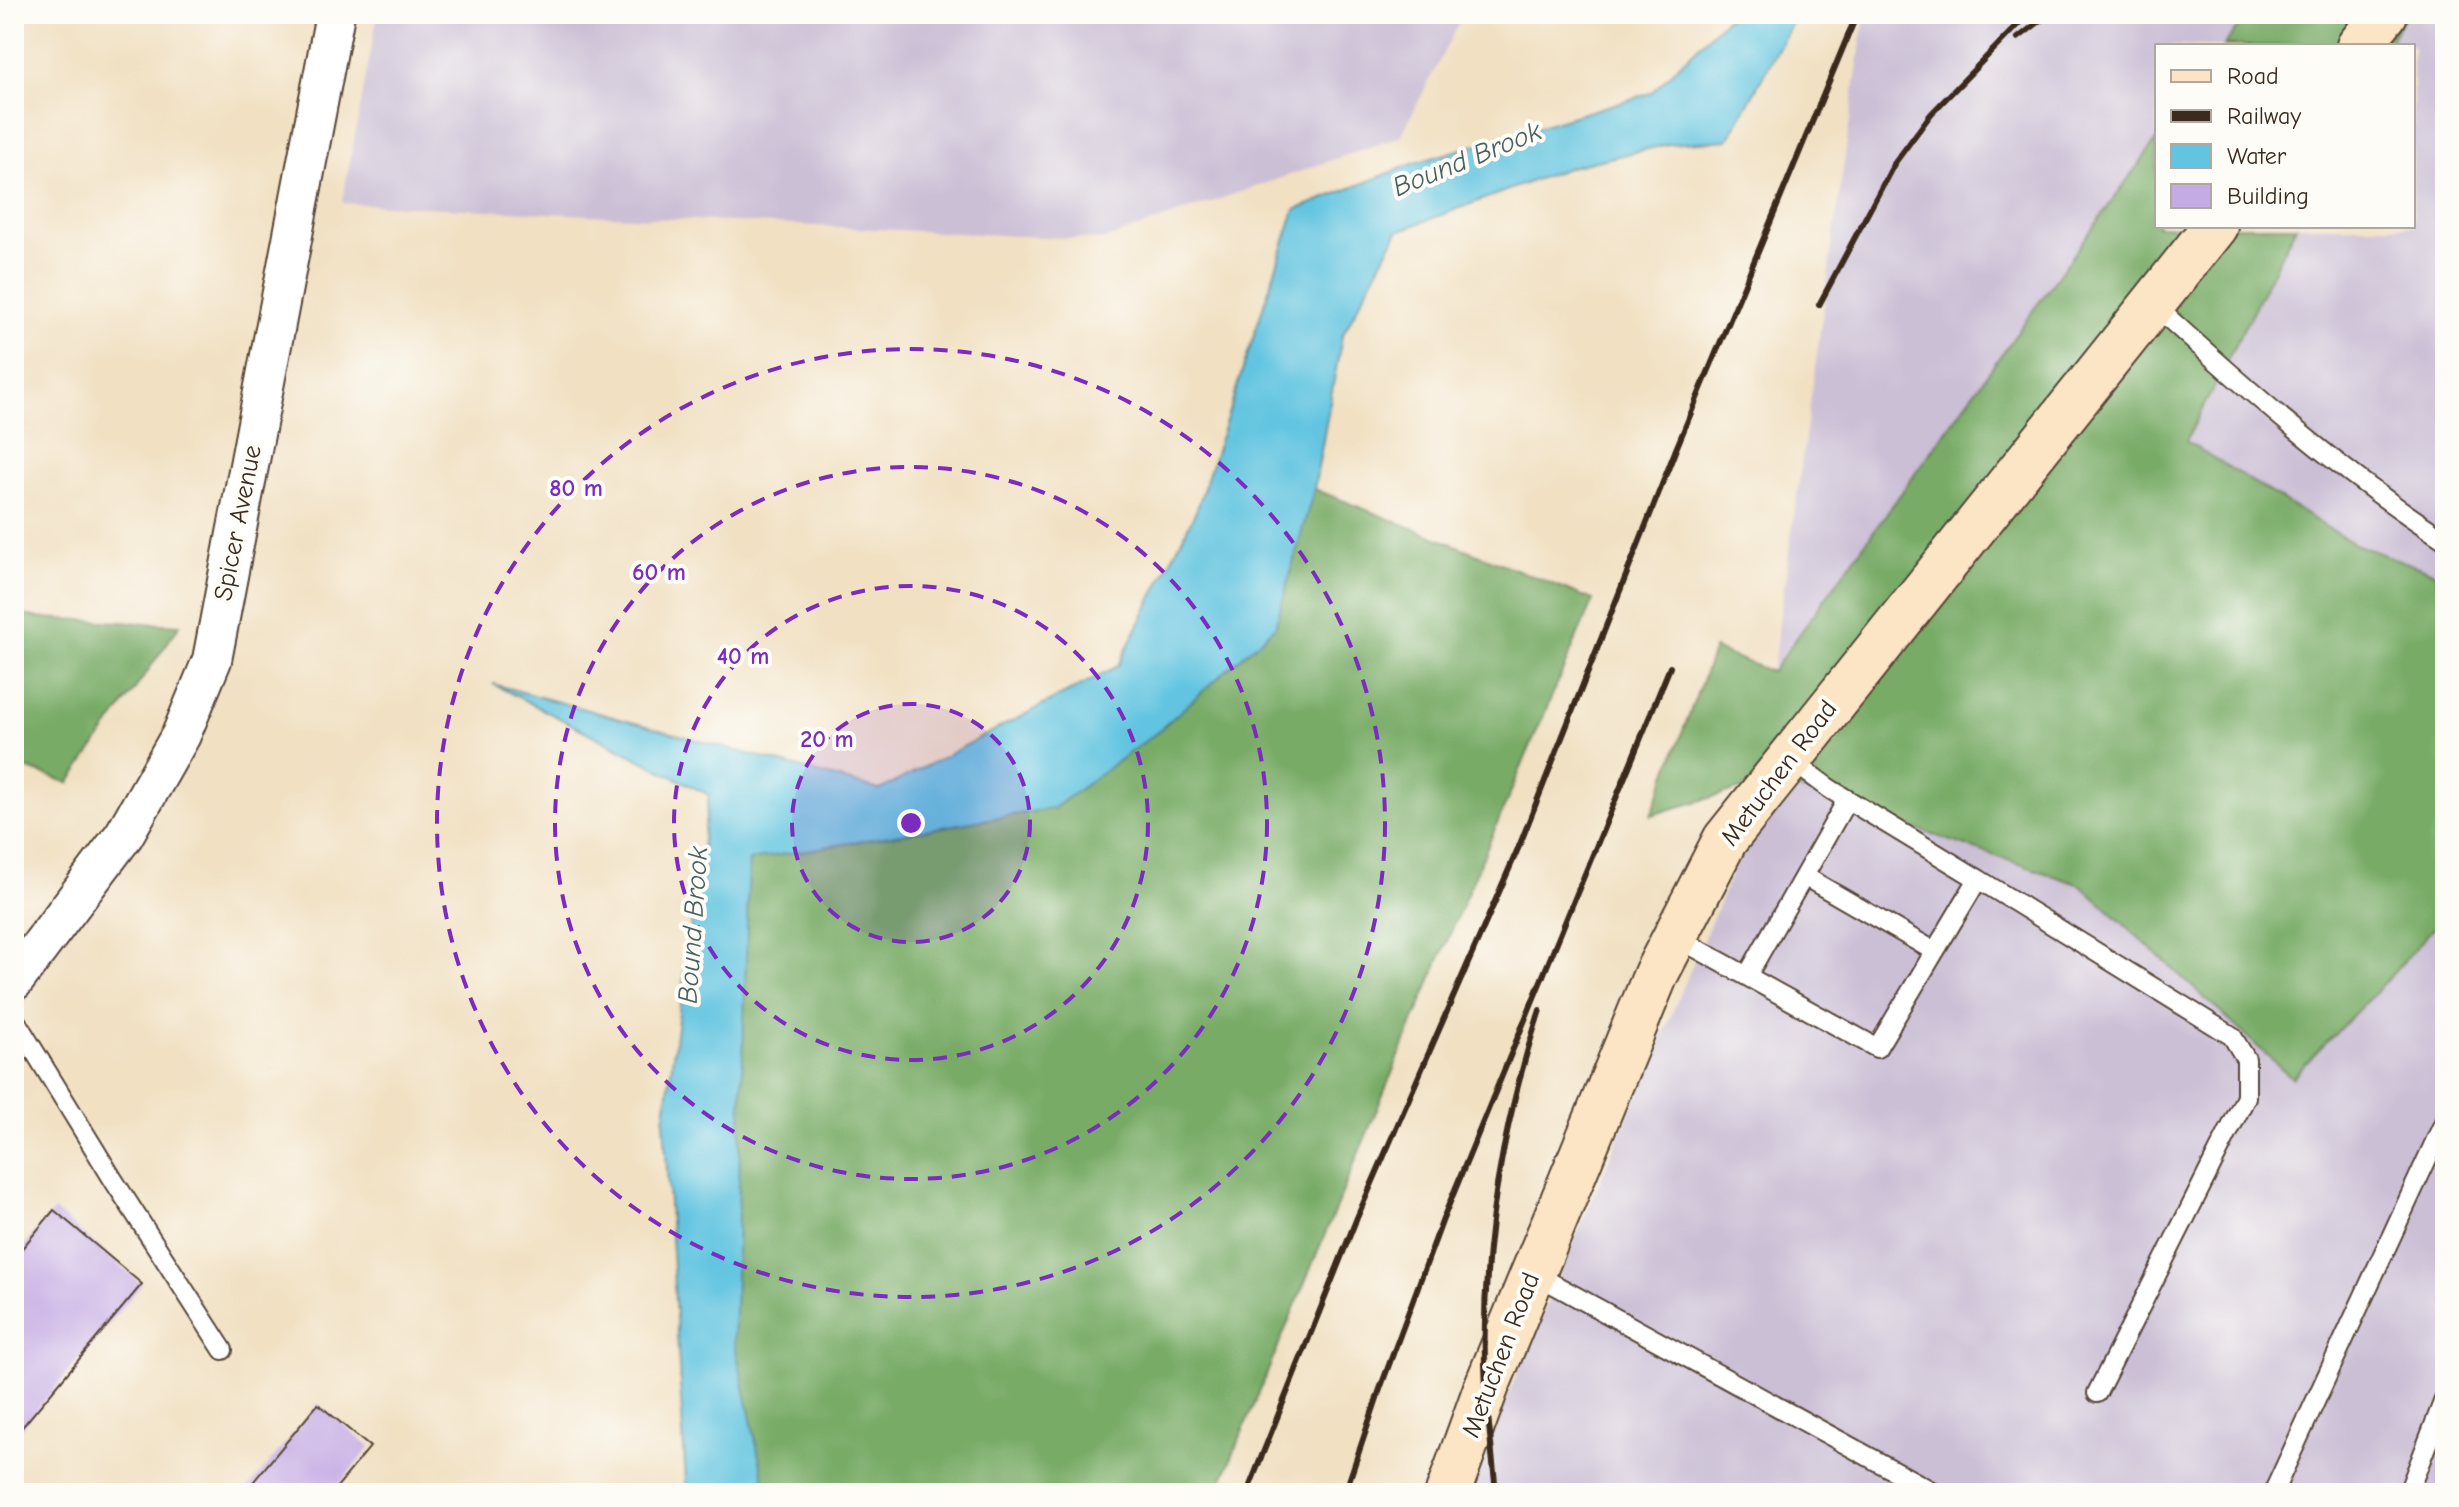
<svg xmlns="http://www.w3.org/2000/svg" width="2459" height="1507" viewBox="0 0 2459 1507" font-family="'Comic Neue',sans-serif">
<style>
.industrial{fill:#cbbfd5}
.forest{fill:#78ab66;stroke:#5a6a42;stroke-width:2}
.water{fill:#62c4e0;stroke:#4e777f;stroke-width:2}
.building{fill:#c5abe4}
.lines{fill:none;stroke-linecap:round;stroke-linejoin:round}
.lane-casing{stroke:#564537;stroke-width:22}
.street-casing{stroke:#564537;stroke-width:42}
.secondary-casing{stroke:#564537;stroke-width:48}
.lane{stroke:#fff;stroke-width:18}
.street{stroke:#fff;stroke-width:38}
.secondary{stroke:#fce5c4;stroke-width:44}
.rail{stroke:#3b2a1e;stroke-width:6}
.ring{fill:none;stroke:#7b2cbf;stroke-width:4;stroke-dasharray:14 10}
.labels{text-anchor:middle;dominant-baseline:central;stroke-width:8;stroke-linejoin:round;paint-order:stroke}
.street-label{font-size:26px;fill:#3b2a1e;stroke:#fdfcf7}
.water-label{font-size:28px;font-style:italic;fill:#496062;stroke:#fdfcf7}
.centre{fill:#7b2cbf;stroke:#fdfcf7;stroke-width:4}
.ring-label{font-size:24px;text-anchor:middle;font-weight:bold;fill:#7b2cbf;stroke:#fdfcf7;stroke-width:8;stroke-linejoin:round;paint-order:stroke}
</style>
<rect width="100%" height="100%" fill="#fdfcf7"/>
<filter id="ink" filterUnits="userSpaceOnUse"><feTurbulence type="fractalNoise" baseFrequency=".0125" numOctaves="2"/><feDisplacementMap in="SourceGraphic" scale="16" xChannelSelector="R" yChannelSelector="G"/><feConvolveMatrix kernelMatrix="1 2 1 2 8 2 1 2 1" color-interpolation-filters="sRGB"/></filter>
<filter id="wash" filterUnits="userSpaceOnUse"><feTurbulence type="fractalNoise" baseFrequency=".006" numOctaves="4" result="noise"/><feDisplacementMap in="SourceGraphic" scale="32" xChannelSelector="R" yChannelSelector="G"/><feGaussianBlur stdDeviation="1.8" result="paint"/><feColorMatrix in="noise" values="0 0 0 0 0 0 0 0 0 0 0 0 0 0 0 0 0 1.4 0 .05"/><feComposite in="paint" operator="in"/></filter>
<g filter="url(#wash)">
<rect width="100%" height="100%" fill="#f1e0c2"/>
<path class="industrial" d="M378,14H1463L1401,136L1103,240L342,203Z
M1865,14H2247L2224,46H2157V139L1772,672Z
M2405,14H2445V576L2354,544L2186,441L2296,226H2413V46H2388Z
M1772,780L2081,885L2292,1077L2387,980L2445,915V1493H1466Z"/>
<path class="forest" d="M2247,14H2405L2388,46H2224Z
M2157,139V226H2296L2186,441L2354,544L2445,576V915L2387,980L2292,1078L2081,885L1772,780L1651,815L1714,649L1772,672Z
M1314,489L1593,600L1458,915L1217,1493H767L734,1341L749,860L1054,808L1156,733L1275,627Z
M14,613L40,618L180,625L69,783L14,764Z"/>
<path class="water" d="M1731,14H1797L1728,140L1669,144L1570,167L1398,231L1342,336L1314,489L1275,627L1156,733L1054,808L749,860L734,1341L767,1493H689L686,1482L664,1121L709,795L493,684L880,790L1118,666L1197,509L1295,210L1415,163L1651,93Z"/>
<g id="blocks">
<path class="building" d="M54,1210L142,1284L14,1437V1258Z
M318,1404L370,1447L332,1493H244Z"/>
</g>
</g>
<g filter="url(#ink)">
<use href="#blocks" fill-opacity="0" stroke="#564537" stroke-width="2"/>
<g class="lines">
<defs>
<path id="lane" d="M2153,304C2245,388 2340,472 2445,540
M1804,876L1847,800
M1978,879L2232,1036L2246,1059V1097L2097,1393
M1676,937L1877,1048L1978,879L1830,789L1788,758
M1747,976L1804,876L1934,951
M14,1018L114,1181L223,1350
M1533,1273L1935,1493
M2273,1493L2445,1120
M2408,1493L2445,1397"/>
<path id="street" d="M14,981L124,835L181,735L212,660L335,14"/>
<path id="secondary" d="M2359,46L2385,14
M1448,1493L1486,1388L1656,974L1725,840L2215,226"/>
</defs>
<use href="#lane" class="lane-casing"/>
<use href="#street" class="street-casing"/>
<use href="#secondary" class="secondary-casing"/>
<use href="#lane" class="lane"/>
<use href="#street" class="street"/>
<use href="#secondary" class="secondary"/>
<path class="rail" d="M2018,38L2049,14
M1819,305L1894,164L1931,114L2028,14
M1247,1493L1356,1220L1520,844L1676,449L1857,14
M1345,1493L1380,1389L1443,1219L1670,667
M1496,1493C1493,1459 1488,1424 1486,1389C1479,1261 1500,1132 1540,1010"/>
</g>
</g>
<circle cx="911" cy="823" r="119" fill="#7b2cbf" fill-opacity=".12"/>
<g class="ring">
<circle cx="911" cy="823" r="119"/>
<circle cx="911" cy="823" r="237"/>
<circle cx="911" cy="823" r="356"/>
<circle cx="911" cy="823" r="474"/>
</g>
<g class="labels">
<g class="street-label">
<text transform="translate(238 523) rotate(-79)">Spicer Avenue</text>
<text transform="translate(1779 773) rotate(-53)">Metuchen Road</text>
<text transform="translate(1501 1355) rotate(-69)">Metuchen Road</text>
</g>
<g class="water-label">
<text transform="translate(1467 159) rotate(-22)">Bound Brook</text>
<text transform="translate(693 925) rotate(-86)">Bound Brook</text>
</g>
</g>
<circle cx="911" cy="823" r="12" class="centre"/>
<g class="ring-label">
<text x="576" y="496">80 m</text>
<text x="659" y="580">60 m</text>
<text x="743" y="664">40 m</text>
<text x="827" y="747">20 m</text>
</g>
<rect width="2459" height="1507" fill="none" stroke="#fdfcf7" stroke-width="48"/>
<rect x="2155" y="44" width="260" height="184" fill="#fdfcf7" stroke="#afa8a0" stroke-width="2"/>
<rect x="2171" y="70" width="40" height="12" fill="#fce5c4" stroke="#afa8a0" stroke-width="2"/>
<text x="2227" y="84" font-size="24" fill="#3b2a1e">Road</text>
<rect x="2171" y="110" width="40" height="12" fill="#3b2a1e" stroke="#afa8a0" stroke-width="2"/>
<text x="2227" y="124" font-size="24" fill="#3b2a1e">Railway</text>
<rect x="2171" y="144" width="40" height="24" fill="#62c4e0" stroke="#afa8a0" stroke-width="2"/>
<text x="2227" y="164" font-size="24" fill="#3b2a1e">Water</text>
<rect x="2171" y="184" width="40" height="24" fill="#c5abe4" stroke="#afa8a0" stroke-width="2"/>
<text x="2227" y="204" font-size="24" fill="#3b2a1e">Building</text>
</svg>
